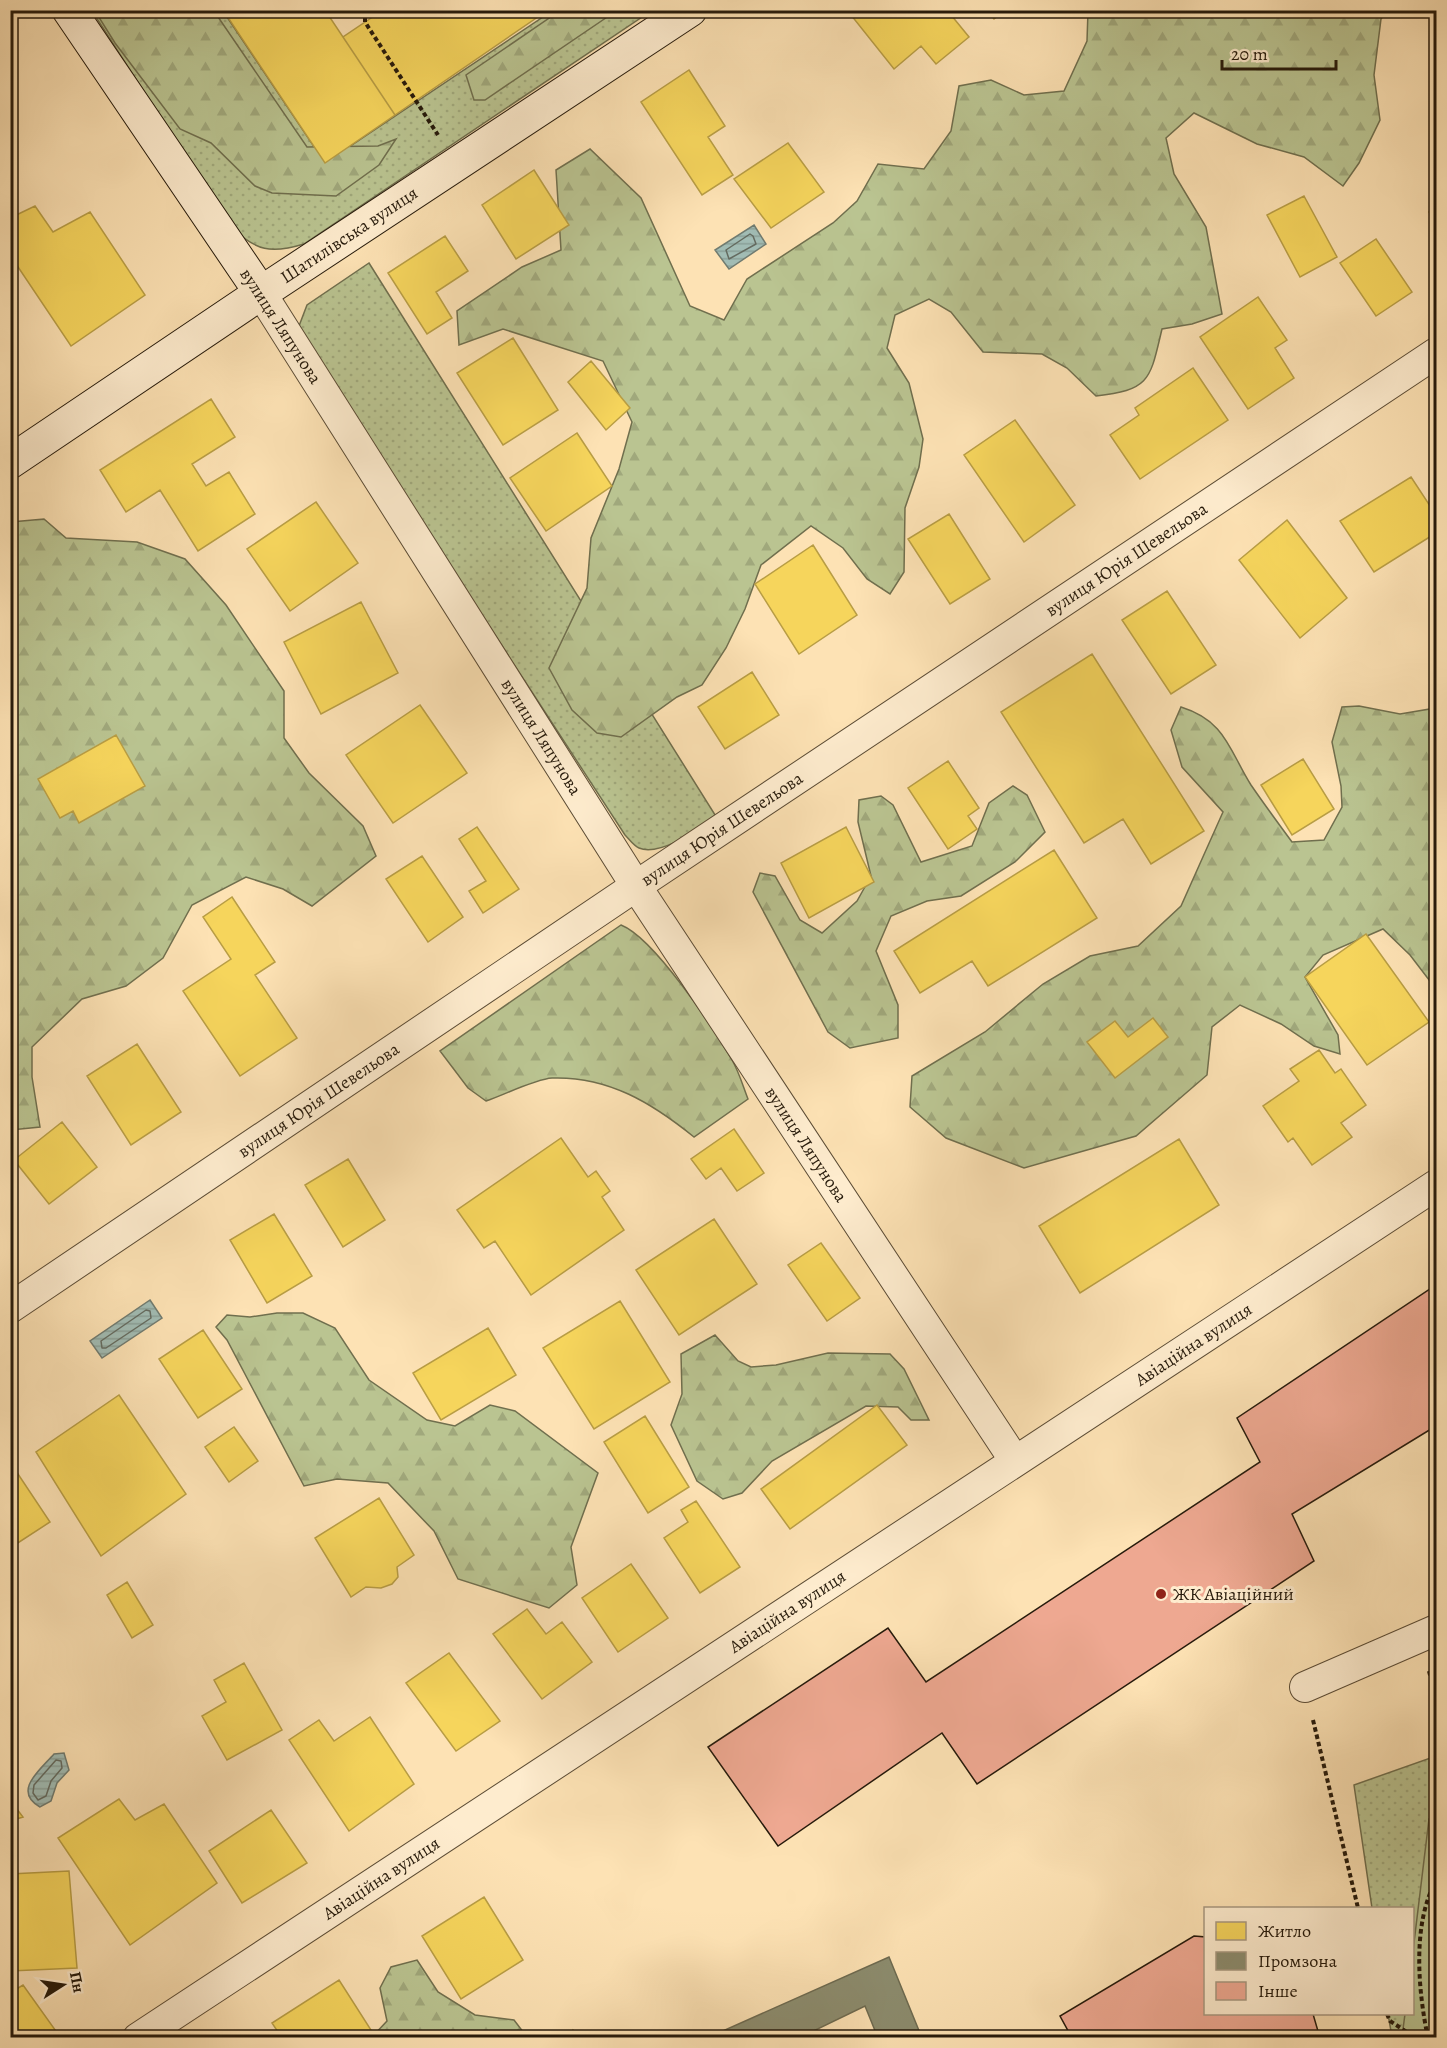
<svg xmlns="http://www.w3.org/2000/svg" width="1447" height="2048" viewBox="0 0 1447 2048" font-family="Alegreya,serif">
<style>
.grass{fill:url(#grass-dots);stroke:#706f4e;stroke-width:1.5}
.forest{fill:url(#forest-firs);stroke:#706f4e;stroke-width:1.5}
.garden{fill:#bac491;stroke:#706f4e;stroke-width:1.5}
.water{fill:url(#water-rules);stroke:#707b70;stroke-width:1.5}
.homes{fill:#f6d55c;stroke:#b89d44;stroke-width:1.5}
.industry{fill:#8c8c6e;stroke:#6d6a50;stroke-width:1.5}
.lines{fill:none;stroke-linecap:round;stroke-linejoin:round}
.shore{stroke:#646b60;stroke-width:1.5}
.building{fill:#eea891;stroke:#261a0b;stroke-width:1.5}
.street-casing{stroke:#5c4c35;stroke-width:32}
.secondary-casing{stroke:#261a0b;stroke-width:35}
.path{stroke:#261a0b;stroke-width:4;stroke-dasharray:4.5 3;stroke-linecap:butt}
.street{stroke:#feecce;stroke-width:30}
.secondary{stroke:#feecce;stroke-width:33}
.poi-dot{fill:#8f2418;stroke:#feecce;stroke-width:2}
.labels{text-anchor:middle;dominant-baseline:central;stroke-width:6;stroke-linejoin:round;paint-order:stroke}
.street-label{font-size:18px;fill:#261a0b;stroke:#feecce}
.poi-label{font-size:18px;fill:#261a0b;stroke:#feecce;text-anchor:start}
</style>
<defs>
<pattern id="grass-dots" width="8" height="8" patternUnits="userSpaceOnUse" patternTransform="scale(1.5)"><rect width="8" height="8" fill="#bac491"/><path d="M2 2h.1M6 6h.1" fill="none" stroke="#a0a87c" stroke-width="1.8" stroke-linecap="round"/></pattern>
<pattern id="forest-firs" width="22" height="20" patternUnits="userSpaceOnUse" patternTransform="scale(1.5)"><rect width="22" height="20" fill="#bac491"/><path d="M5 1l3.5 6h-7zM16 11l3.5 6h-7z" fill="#a0a87c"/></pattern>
<pattern id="water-rules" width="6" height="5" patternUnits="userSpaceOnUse" patternTransform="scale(1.5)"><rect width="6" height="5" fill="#a1bcb4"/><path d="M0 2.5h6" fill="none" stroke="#8aa199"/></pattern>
</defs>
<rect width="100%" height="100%" fill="#fde2b4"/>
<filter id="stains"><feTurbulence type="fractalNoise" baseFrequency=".00333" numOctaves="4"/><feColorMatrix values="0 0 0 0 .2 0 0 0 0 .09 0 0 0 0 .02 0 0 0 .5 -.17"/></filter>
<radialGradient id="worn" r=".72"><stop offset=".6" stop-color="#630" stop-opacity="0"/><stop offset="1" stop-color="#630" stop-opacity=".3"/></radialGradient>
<path class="grass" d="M92,11H223L325,163L552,11H651L304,244C271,254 256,251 231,227Z
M369,263L717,818C700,829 659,857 639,848C634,846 629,839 625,835L305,343L299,326L307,305Z
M1436,1756V1882L1429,2037H1392L1388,2014H1412V1908H1372L1354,1785Z"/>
<path class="forest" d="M561,10L616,11L485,100H474L466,75Z
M95,11H214L307,147L378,146L396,139L379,165L336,196L272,193L255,186L211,143L180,129L115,43Z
M1088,11H1387L1381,19L1374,75L1380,120L1359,163L1343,186L1304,157L1257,144L1194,113L1166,138L1174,174L1206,227L1222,314L1192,324L1162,329C1150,379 1151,390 1096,396L1067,368L1042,354L983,352L951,312L929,299L895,315L887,348L909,383L923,439L919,467L905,508L904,572L890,594L867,579L843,548L811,526L761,565L745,609L726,648L702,685L677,697L621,737L597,733L572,710L549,668L587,588L591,538L619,469L632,422L603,361L503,329L459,345L457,311L522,267L561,250L556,170L590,149L641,198L690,306L724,320L747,279L833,223L857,201L878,164L924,169L951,131L959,86L991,80L1024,95L1064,91L1087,41Z
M44,519L66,538L137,542L185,559L226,605L284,691V738L309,773L363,826L376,856L312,906L283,889L246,877L192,905L163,958L126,986L82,999L32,1047V1077L40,1127L11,1130V522Z
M1359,706L1400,714L1436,708V989L1410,955L1383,929L1323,955L1305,977L1338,1035L1340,1054L1314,1046L1281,1024L1240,1005L1212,1027L1207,1075L1136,1136L1024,1168L946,1138L910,1107L912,1076L985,1032L1043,984L1090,956L1138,946L1181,906L1223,812L1182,767L1171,730L1181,707C1226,721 1229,750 1251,785C1264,804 1278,823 1292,842L1324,840L1342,807L1341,786L1332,742L1342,707Z
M1013,786L1027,795L1045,832L1015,862L961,896L927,901L891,916L876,951L898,1005V1038L850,1048L828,1032L753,892L760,873L775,876L800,920L822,933L857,901L871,876L858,822L859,800L881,796L893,805L921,862L972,846L989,803Z
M621,925C654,938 713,1027 732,1060C739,1072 743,1086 748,1099L694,1137C652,1103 608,1076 552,1078C535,1079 504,1095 486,1101L468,1088L440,1051Z
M277,1313H303L335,1328L369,1380L427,1420L455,1426L490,1405L515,1411L598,1473L571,1547L577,1585L549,1608L458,1579L434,1531L388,1483L337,1479L304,1486L227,1340L216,1327L227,1315L250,1317Z
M715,1335L738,1361L751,1367L776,1365L828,1353L890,1354L904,1369L929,1420H911L898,1407L866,1406L772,1461L742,1493L723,1499L697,1481L671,1425L682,1394L681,1354Z
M417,1960L438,1992L475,2015L514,2020L527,2037H372L387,2021L380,1988L391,1967Z"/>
<path class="garden" d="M1436,1814V2037H1402L1405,2014H1412L1413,1951L1429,1819Z"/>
<path class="water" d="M754,225L766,244L729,269L715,250Z
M150,1300L162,1318L102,1358L90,1341Z
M64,1753L69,1770L57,1783L51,1801L40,1807C12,1791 40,1770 54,1754Z"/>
<path class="homes" d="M223,10H325L395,115L325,163Z
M383,10H548L395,115L343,37Z
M847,10H947L969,37L936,64L921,46L894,69Z
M987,10H1005L994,19Z
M689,70L725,126L708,137L733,175L702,195L641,102Z
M788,143L824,192L771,228L734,179Z
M534,170L569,225L516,259L482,205Z
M1304,196L1337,257L1300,277L1267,215Z
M35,206L53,232L90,212L145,295L71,346L10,255V218Z
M1436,207V224L1429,212Z
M445,236L468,271L436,292L452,318L427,334L388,273Z
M1376,239L1412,292L1376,316L1340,263Z
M1258,297L1287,340L1275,348L1294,378L1248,409L1200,337Z
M513,338L558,410L503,445L457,373Z
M591,361L630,408L606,430L568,382Z
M1193,368L1228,420L1140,479L1110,435L1139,415L1135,408Z
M211,399L235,437L192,464L206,486L229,472L255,514L198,551L160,490L126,512L100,470Z
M1015,420L1075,505L1024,542L964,455Z
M577,433L612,486L546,531L510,478Z
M1411,477L1436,515V533L1374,572L1340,521Z
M316,502L358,563L290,611L247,549Z
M949,514L990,579L950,604L908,539Z
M1287,520L1347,598L1300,638L1239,560Z
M813,545L857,615L799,654L755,584Z
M1167,591L1216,665L1171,694L1122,620Z
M361,602L398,673L321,714L284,642Z
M1092,654L1204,831L1151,864L1123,819L1084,843L1001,712Z
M752,672L779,715L725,749L698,707Z
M420,705L467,773L393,823L346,755Z
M116,735L145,786L79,823L73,811L60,818L38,779Z
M1303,759L1334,809L1292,835L1261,785Z
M948,761L979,808L968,816L977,829L948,849L908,788Z
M477,827L519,889L483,913L469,891L486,881L459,839Z
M846,827L874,882L809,918L781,863Z
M1054,850L1097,918L988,986L972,961L920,993L894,951Z
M422,856L463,917L428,942L386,879Z
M232,897L275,962L255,975L297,1038L240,1076L183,991L231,959L203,917Z
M1366,934L1429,1022L1367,1065L1305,977Z
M1153,1018L1168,1037L1115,1078L1087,1042L1115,1021L1128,1037Z
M137,1044L181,1112L131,1145L87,1076Z
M1319,1050L1335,1073L1341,1069L1366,1105L1341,1123L1352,1137L1312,1165L1293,1138L1288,1142L1263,1106L1299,1081L1290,1069Z
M62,1122L97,1167L49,1204L14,1160Z
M734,1129L764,1173L737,1191L721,1168L706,1179L691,1159Z
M561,1138L588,1177L596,1171L610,1191L602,1197L624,1230L531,1295L495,1241L484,1248L457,1210Z
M1179,1139L1219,1205L1080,1293L1039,1226Z
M348,1159L385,1220L343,1247L305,1185Z
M274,1214L312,1276L267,1303L230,1240Z
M714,1219L757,1284L679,1335L636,1270Z
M821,1243L860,1298L827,1321L788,1265Z
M620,1301L670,1382L594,1429L543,1348Z
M488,1328L516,1375L441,1420L413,1373Z
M203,1330L242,1389L198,1418L159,1359Z
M119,1395L186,1494L101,1556L36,1452Z
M877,1405L907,1445L790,1529L761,1489Z
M645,1416L689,1487L648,1513L604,1442Z
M234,1427L258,1461L229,1482L205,1447Z
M14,1468L50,1522L10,1548V1471Z
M379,1498L414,1555L397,1567L398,1577L392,1584L381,1588L366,1587L351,1597L315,1538Z
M696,1501L740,1567L700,1593L664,1538L688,1522L681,1510Z
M631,1564L668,1618L618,1652L582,1598Z
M127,1582L153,1625L132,1638L107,1595Z
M527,1609L546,1634L562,1622L592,1662L542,1699L493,1634Z
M449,1653L500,1721L456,1751L406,1683Z
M244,1663L282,1730L227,1760L202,1716L226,1702L214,1680Z
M370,1717L414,1784L349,1831L289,1740L319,1720L334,1741Z
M119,1799L135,1820L164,1804L217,1883L130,1945L58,1838Z
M10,1800L23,1817L10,1821Z
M271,1810L307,1863L242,1903L209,1851Z
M69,1871L77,1968L10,1971V1874Z
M484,1897L523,1960L461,1999L422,1936Z
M339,1980L371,2030L360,2038H282L272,2023Z
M23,1985L58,2034L53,2038H10V1993Z
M573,2030L581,2038H567Z"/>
<path class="industry" d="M889,1957L922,2038H878L865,2006L799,2038H707Z"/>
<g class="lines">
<path class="shore" d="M750,234L753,236L756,244L729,259L726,250Z
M146,1310L150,1311L151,1318L106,1348H102L101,1341Z
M56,1760L61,1761L62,1768L51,1781L46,1796L38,1800L33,1793L34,1785Z"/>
</g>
<path class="building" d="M1436,1285V1426L1292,1514L1314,1561L977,1784L942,1733L778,1846L708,1747L888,1628L926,1682L1260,1462L1237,1418Z
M1194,1936L1206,1937V2014H1313L1320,2038H1072L1060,2016Z"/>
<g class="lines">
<defs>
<g id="street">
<path id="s1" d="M261,293L636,886L1015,1461"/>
<path id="s2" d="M10,1308L636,886L1436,353"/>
<path d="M1305,1687L1436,1630"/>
<path id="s3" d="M138,2038L1436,1185"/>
</g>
<g id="secondary">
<path d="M69,10L261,293"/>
<path id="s4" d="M10,462L261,293L690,10"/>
</g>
</defs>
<use href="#street" class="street-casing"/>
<use href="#secondary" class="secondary-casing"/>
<path class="path" d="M365,10V22L438,135
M1429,1671L1436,1699
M1313,1720L1358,1908
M1387,2014L1390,2021L1416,2038
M1428,2038C1418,1991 1412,1923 1436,1881"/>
<use href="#street" class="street"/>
<use href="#secondary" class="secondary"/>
</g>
<circle class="poi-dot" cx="1161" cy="1594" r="6"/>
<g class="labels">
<g class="street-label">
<text stroke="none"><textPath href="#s4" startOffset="408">Шатилівська вулиця</textPath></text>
<text transform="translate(281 326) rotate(57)">вулиця Ляпунова</text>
<text stroke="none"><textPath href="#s2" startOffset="1344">вулиця Юрія Шевельова</textPath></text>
<text stroke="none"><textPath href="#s1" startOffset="525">вулиця Ляпунова</textPath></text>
<text stroke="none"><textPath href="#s2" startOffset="858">вулиця Юрія Шевельова</textPath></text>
<text stroke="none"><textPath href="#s2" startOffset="372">вулиця Юрія Шевельова</textPath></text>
<text stroke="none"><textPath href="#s1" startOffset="1011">вулиця Ляпунова</textPath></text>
<text stroke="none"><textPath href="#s3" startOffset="1263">Авіаційна вулиця</textPath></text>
<text stroke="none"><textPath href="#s3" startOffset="777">Авіаційна вулиця</textPath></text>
<text stroke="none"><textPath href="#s3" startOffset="291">Авіаційна вулиця</textPath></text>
</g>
<g class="poi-label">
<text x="1173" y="1594">ЖК Авіаційний</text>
</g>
</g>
<rect width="1447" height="2048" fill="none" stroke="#fde2b4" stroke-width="36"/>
<rect x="12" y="12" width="1423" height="2024" fill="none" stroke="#261a0b" stroke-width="3"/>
<rect x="18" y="18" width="1411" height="2012" fill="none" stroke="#261a0b" stroke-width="1.5"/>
<rect x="1204" y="1907" width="210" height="108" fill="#feecce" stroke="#a89880" stroke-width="1.5"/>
<rect x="1216" y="1922" width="30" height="18" fill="#f6d55c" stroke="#a89880" stroke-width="1.5"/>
<text x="1258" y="1937" font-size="18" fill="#261a0b">Житло</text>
<rect x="1216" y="1952" width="30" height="18" fill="#8c8c6e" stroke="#a89880" stroke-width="1.5"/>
<text x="1258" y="1967" font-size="18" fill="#261a0b">Промзона</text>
<rect x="1216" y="1982" width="30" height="18" fill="#eea891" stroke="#a89880" stroke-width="1.5"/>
<text x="1258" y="1997" font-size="18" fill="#261a0b">Інше</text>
<g transform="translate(63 1985) rotate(78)" stroke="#feecce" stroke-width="4.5" paint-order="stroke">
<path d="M0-4.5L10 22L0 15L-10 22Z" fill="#261a0b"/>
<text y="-9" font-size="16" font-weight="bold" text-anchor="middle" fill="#261a0b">Пн</text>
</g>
<path d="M1222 60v9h114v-9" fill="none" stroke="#261a0b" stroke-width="3"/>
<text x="1231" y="60" font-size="18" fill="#261a0b" stroke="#feecce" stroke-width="4.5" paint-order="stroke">20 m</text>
<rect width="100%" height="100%" filter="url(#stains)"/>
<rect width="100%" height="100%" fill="url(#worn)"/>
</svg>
